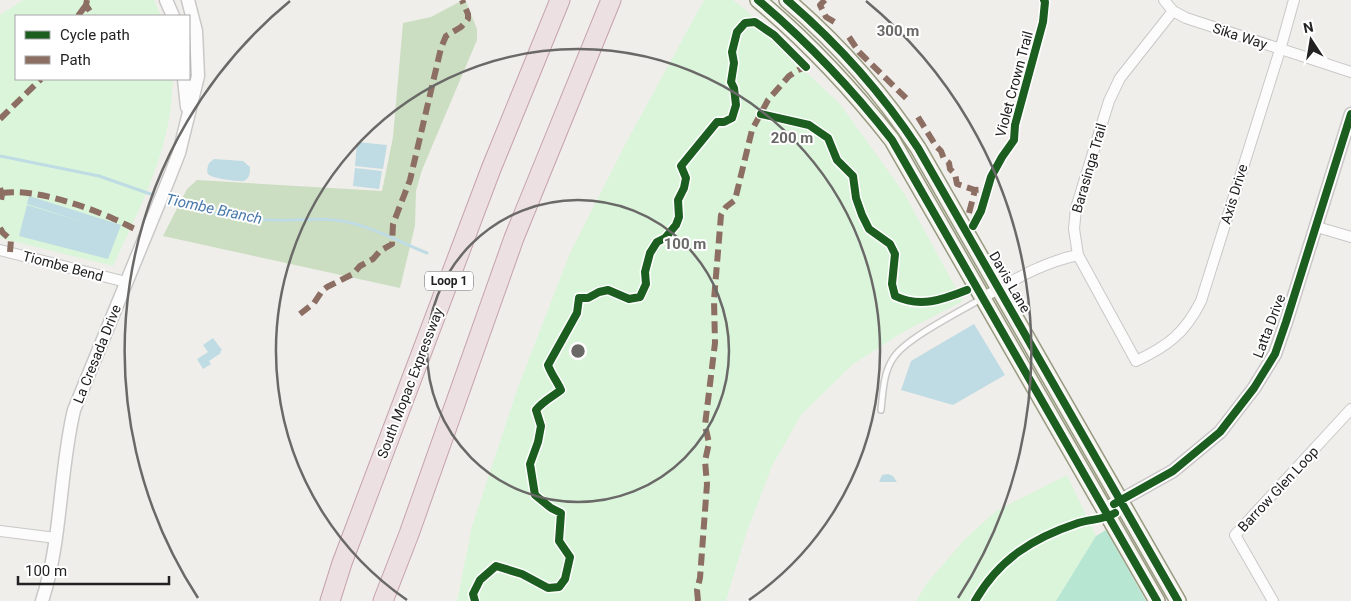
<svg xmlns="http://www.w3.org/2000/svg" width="1351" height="601" viewBox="0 0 1351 601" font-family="Roboto,sans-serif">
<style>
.forest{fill:#cbdec1}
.park{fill:#daf5da}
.pitch{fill:#b7e6d2}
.water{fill:#bfdbe3}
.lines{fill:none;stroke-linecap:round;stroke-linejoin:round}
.stream{stroke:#bfdbe3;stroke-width:3}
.service-casing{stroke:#c9c8c7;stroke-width:8}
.minor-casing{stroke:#c9c8c7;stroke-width:12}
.tertiary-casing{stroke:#c9c8c7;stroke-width:15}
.secondary-casing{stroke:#999a82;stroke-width:18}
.motorway-casing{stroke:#c5a2ac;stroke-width:21}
.service{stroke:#fdfcfc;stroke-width:5}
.minor{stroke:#fdfcfc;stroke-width:10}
.tertiary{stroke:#fdfcfc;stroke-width:12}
.secondary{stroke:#f4f4ed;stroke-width:15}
.motorway{stroke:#ece0e2;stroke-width:19}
.quiet{stroke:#8d6e63;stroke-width:6;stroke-dasharray:12 6;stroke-linecap:butt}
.cycleway-casing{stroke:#fff;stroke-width:11}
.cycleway{stroke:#1b5e20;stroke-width:8}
.ring{fill:none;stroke:#6a6968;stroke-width:2.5}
.labels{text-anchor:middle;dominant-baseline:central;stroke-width:4;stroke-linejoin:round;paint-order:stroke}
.shield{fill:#fff;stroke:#646464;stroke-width:1}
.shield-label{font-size:12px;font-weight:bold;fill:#222}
.street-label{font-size:14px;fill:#222;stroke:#fff}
.water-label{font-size:15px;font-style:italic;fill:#4a7aab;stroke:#fff}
.centre{fill:#6a6968;stroke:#fff;stroke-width:2.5}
.ring-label{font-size:15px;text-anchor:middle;font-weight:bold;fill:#6a6968;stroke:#fff;stroke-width:4;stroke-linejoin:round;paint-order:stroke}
</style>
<rect width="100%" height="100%" fill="#f0eeeb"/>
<path class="forest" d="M461,1L466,2L477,29V40L422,170L416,191L415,226L400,288L163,236L187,189L197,180L382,191L393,137L403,23L431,17Z"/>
<path class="park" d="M23,0H154L161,16H16V79H173C172,96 171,112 167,129C157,177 133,222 113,266L0,238V15Z
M704,0H733L746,10L791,58L840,104L904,193L963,301L903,332L852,365L801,415L772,466L746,534L726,601H457L472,526L518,387L570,253L627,141Z
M1067,475L1096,536L1056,601H916L927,583L965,539L996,511Z"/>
<path class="pitch" d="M1106,530L1146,601H1056L1096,536Z"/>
<path class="water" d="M357,142L387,145L383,169L355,166Z
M214,159L243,161L250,167C250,173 250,178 244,181C239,182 210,178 208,174C206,171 208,166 209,163Z
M355,168L382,171L379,189L353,186Z
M29,196L121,225L108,259L19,236L27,205L86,223L27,204Z
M974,324L1005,375L953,405L901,390L911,361Z
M213,338L222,350L220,352L221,353L209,361L211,364L203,369L197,359L208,352L203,345Z
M888,474L893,476L897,482H879L882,475Z"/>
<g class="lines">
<path class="stream" d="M0,156L99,176L159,197
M165,199C197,211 238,220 273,220C293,221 313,218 334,220C366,223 397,241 427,253"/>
<defs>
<path id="service" d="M881,410C883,393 883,372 894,357C907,338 959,312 981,299"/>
<path id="minor" d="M1164,0L1173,11L1186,18L1351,72
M1173,11L1120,78L1109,101L1076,208L1074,229L1078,255L1136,361C1168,346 1185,333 1201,301L1280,50L1294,0
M1317,227L1351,237
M0,250L126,282
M984,297C1014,280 1043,262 1078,255
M0,531L56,538
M1273,601L1235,535L1351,409"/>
<path id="tertiary" d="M166,0L173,16
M184,79L187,107
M1105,509L1173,471L1220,432L1254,388L1275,354L1286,322L1351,114
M42,601C62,540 59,473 74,410L168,181L179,153L198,76L196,31L188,0"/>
<path id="secondary" d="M758,0C808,42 852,89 892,140L1157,601
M787,0C837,43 882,93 918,148L1178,601"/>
<path id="motorway" d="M330,601L342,563L491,169L560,0
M383,601L409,534L514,238L611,0"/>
</defs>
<use href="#service" class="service-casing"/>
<use href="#minor" class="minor-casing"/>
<use href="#tertiary" class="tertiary-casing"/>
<use href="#secondary" class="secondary-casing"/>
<use href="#motorway" class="motorway-casing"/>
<use href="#service" class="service"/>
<use href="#minor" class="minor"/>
<use href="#tertiary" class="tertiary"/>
<use href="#secondary" class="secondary"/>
<use href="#motorway" class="motorway"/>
<path class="quiet" d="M87,0L86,5L93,16
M825,0L820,5L826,17L838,24
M78,16L86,5
M849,37L859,52L910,102
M918,117L936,146L941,151L944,159L949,163L950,169L955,174L957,184L975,190L988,189
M0,119L41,79
M0,188L2,195L0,205
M2,193C33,188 85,206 114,219C122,222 128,226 135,229
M969,213L975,190
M0,228L3,233L11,240L10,252
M300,314L314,303L322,291L327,287L353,274L360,266L373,259L380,251L392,244L393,224L410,180L441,48L446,36L461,27L468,19V14L462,0
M698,601L697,590L700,578L707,484L705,461L709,443L705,425L715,343L714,300L721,215L726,207L735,200L752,130L768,100L789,76L798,70L814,65"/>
<defs>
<path id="cycleway" d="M758,0C808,42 852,89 892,140L1157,601
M787,0C837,43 882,93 918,148L1178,601
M761,114L809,125L828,138L837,160L853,176L856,198L862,215L869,229L890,244L895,254L892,284L895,296C920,308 942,300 967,290
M973,226L981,211L991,177L1002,157L1014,140L1015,125L1043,22L1045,2L1044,0
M1114,504L1173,471L1220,432L1254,388L1275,354L1286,322L1351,114
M475,601L473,594L480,580L496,566L522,574L548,588L559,587L565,579L570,557L559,541L561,513L551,508L535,495L530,464L538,442L541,426L536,410C543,401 552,397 561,390C557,381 551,374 548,365L577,313L579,298H588L599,292L608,290L629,299L640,297L646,284L645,272L650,253L657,242L665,238L676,225L679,217L678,200L684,188L686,178L681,166L717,122H724L732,118L736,105L734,88L731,82L734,63L732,52L737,32L745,23L755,22L774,35L806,67
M975,601C999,559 1033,538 1078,523C1090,519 1104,520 1115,513"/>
</defs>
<use href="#cycleway" class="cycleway-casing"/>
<use href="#cycleway" class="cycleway"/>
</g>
<g class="ring">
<circle cx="578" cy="351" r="151"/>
<path d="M407 600A302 302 0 1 1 749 600"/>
<path d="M198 598A453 453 0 0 1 290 1M866 1A453 453 0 0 1 958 598"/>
</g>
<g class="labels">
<rect class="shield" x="425" y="271.5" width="48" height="19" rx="4"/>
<g class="shield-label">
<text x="449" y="281">Loop 1</text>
</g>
<g class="street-label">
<text transform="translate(1240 36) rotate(18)">Sika Way</text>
<text transform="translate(1014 84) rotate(-75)">Violet Crown Trail</text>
<text transform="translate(1089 168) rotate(-74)">Barasinga Trail</text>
<text transform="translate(1234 194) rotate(-73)">Axis Drive</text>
<text transform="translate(63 266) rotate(15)">Tiombe Bend</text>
<text transform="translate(1010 282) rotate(60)">Davis Lane</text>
<text transform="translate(1269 326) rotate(-69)">Latta Drive</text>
<text transform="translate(97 354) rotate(-68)">La Cresada Drive</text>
<text transform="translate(410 383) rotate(-69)">South Mopac Expressway</text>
<text transform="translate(1278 489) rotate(-47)">Barrow Glen Loop</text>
</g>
<g class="water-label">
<text transform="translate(214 209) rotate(12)">Tiombe Branch</text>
</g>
</g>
<circle cx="578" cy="351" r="8" class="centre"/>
<g class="ring-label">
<text x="898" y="36">300 m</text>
<text x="792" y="143">200 m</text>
<text x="685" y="249">100 m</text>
</g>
<rect x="15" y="15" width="175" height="65" fill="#ffffff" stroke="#a7a7a7"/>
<rect x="25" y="31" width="25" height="8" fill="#1b5e20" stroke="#a7a7a7"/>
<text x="60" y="40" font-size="15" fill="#222222">Cycle path</text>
<rect x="25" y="56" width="25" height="8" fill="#8d6e63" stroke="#a7a7a7"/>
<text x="60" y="65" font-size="15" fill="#222222">Path</text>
<g transform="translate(1311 40) rotate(348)" stroke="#ffffff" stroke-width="4" paint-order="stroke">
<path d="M0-4L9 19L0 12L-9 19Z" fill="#222222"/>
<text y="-8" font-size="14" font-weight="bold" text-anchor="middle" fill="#222222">N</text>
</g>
<path d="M18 576v8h151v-8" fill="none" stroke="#222222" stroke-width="2.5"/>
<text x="25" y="576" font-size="15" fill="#222222" stroke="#ffffff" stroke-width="4" paint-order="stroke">100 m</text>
</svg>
